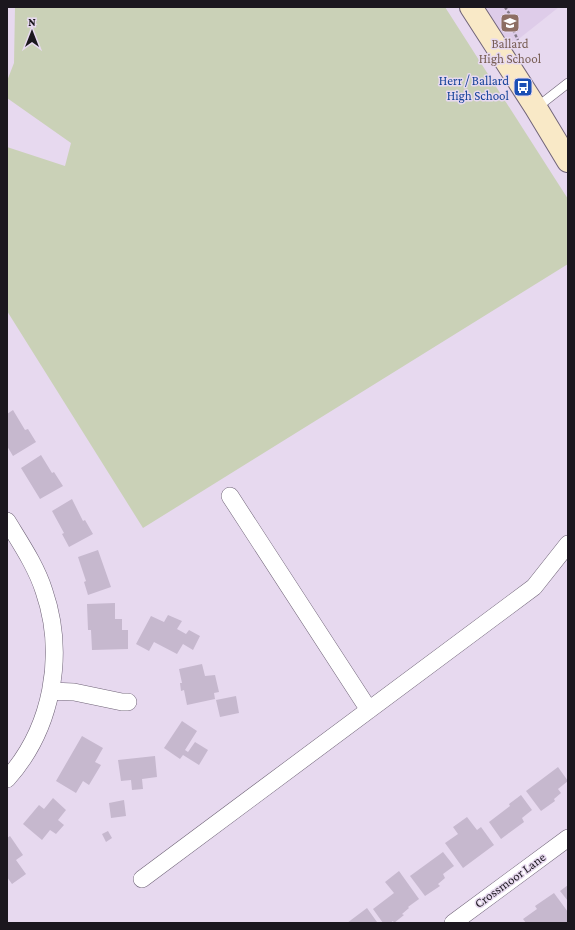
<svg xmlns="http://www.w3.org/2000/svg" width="575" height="930" viewBox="0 0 575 930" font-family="'Crimson Pro',serif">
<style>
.built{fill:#decce9}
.green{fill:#cad1b7}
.building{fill:#c6b8ce}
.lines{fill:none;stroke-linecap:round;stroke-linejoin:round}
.service-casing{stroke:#706478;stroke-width:10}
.minor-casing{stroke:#706478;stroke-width:18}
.secondary-casing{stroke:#706478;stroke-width:24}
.path{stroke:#847a89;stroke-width:2.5;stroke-dasharray:3 2;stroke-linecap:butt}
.service{stroke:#fff;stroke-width:9}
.minor{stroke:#fff;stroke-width:17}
.secondary{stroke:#f9e9c7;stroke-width:22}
.labels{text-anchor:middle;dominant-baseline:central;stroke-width:3;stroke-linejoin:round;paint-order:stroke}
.education-label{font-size:13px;fill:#785e54;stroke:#e7d9ef}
.transit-label{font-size:13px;fill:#164399;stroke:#e7d9ef;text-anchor:end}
.street-label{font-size:13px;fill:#1b171e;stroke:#e7d9ef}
</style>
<rect width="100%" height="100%" fill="#e7d9ef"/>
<path class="built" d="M472,7H559L501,53Z"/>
<path class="green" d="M15,7H445L568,199V264L143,528L7,311V147L65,166L71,143L7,98V81L14,63Z"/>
<path class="building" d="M13,410L25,430L28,429L36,442L13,456L7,446V414Z
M41,455L52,473L54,472L63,486L40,499L21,468Z
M72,499L83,521L85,520L93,534L69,547L62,534L64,533L52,511Z
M98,550L111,587L88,595L84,582L86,581L78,557Z
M115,603V619H122V630H128V649L92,650L91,630H88L87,604Z
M168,615L182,621L177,629L186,634L189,630L200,636L193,650L183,644L177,654L154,642L149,651L136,644L151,616L164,622Z
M202,664L205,676L215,675L219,692L214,693L215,699L187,705L184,690L181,691L180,683H182L179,669Z
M236,696L239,713L220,717L216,700Z
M182,721L197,731L185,750L188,752L195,742L208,750L199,765L183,755L180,759L164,748Z
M82,736L103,748L95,762L101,765L89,785L83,781L76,793L56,781Z
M155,756L157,777L142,779L143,789L132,790L131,780L121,781L118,760Z
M558,767L568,781L558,789L561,793L554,799L555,801L541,811L526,791Z
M521,795L532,810L522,818L524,822L501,839L489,822L510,806L509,804Z
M53,798L66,810L58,820L64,825L56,834L50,830L42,840L23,824L39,805L44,809Z
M124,800L126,816L111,818L109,803Z
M467,817L477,830L481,827L494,845L463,868L445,843L458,834L453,827Z
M108,831L112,838L106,842L102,834Z
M10,836L23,855L16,860L26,874L12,884L7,877V838Z
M443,852L454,866L443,874L445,878L438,884L440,886L425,896L410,876Z
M399,871L419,899L408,907L409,908L402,914L404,915L394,923L393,921L390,923H383L373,909L394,893L385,882Z
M568,885V901L560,891Z
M554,893L568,912V923H526L523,919L537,909L535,906Z
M367,908L377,922L375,923H347Z"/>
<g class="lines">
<defs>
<path id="service" d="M536,108L568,83"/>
<path id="minor" d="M230,496L369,710
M7,521C21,544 36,566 44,591C66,655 52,729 7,779
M51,691L74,692L122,702H128
M142,879L534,587L568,544
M453,923L568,838"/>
<path id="secondary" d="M471,7L536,108L568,161"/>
</defs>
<use href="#service" class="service-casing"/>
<use href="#minor" class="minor-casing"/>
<use href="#secondary" class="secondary-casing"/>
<path class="path" d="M505,7L512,18L514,32L518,40"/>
<use href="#service" class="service"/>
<use href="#minor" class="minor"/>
<use href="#secondary" class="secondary"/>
</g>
<defs>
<symbol id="school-square" viewBox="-11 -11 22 22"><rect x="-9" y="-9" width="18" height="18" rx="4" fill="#8d6e63" stroke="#e7d9ef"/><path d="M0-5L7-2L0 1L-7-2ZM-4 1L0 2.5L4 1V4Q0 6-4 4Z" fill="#fff"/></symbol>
<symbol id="bus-square" viewBox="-11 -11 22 22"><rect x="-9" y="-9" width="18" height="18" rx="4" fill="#1a4fb4" stroke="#e7d9ef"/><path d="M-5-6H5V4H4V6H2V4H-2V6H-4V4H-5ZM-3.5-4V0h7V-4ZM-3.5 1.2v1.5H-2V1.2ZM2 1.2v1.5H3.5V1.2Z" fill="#fff"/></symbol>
</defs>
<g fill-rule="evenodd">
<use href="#school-square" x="499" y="12" width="22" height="22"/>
<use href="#bus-square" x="512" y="76" width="22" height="22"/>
</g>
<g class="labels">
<g class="education-label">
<text x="510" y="43">Ballard<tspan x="510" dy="15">High School</tspan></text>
</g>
<g class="transit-label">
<text x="509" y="80">Herr / Ballard<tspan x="509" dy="15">High School</tspan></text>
</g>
<g class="street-label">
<text transform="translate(510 880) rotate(-36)">Crossmoor Lane</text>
</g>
</g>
<rect width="575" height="930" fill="none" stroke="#1b171e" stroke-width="16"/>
<g transform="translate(32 32)" stroke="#e7d9ef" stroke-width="3" paint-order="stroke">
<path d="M0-3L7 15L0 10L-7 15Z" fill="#1b171e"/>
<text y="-6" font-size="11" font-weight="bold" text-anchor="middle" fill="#1b171e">N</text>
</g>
</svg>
